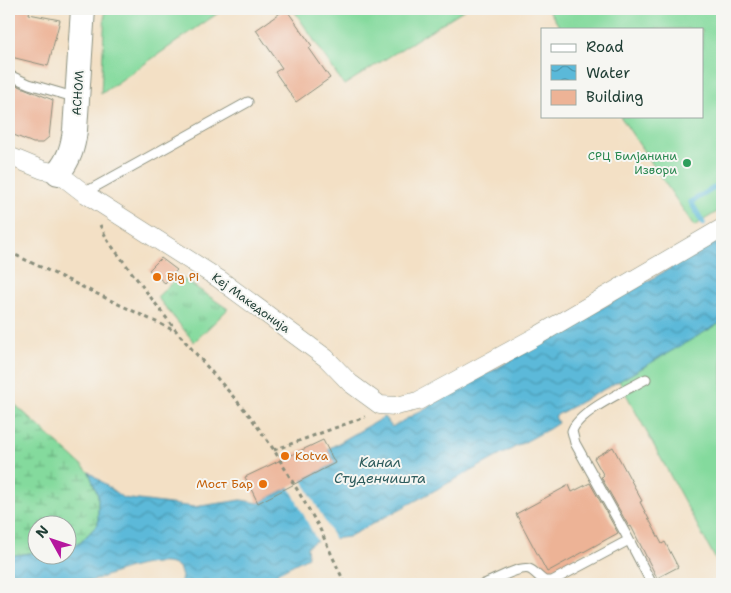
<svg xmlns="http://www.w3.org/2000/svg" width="731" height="593" viewBox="0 0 731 593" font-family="'Shantell Sans',sans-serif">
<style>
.grass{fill:#84da9d;stroke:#528c68}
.wetland{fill:url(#wetland-marsh);stroke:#528c68}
.park{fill:url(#park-tufts);stroke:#528c68}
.water{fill:url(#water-waves);stroke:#3d7b86}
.pier{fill:#f3e0c5}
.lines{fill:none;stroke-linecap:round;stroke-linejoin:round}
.stream{stroke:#5bb9d9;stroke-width:5.5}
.building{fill:#edb396}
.lane-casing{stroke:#898e7c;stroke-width:11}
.street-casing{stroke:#898e7c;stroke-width:19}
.secondary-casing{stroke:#898e7c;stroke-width:26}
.path{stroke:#898e7c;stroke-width:3;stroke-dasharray:4 4;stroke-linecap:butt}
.lane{stroke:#fff;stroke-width:9}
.street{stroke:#fff;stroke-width:18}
.secondary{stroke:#fff;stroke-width:24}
.leisure-dot{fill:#2e9e5b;stroke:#f6f6f2;stroke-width:2}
.food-dot{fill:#e8710a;stroke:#f6f6f2;stroke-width:2}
.labels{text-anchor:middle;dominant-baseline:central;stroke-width:4;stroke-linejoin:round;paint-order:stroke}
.street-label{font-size:12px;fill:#1f3d34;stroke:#f6f6f2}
.leisure-label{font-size:12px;fill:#27864d;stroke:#f6f6f2;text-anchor:end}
.food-label{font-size:12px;fill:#c56008;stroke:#f6f6f2;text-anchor:start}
.water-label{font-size:14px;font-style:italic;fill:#2e5c5d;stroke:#f6f6f2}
</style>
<defs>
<pattern id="wetland-marsh" width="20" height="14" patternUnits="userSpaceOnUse" patternTransform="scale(1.25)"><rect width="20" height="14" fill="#84da9d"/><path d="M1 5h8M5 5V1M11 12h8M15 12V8" fill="none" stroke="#6bb281"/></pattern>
<pattern id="park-tufts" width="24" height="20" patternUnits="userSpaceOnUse" patternTransform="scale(1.25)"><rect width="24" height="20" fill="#84da9d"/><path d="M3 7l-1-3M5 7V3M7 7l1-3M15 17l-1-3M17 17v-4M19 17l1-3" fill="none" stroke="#6bb281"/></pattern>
<pattern id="water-waves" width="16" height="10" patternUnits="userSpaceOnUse" patternTransform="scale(1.25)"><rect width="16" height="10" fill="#5bb9d9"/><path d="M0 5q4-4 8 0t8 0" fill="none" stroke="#4b98b1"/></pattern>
</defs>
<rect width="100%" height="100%" fill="#f6f6f2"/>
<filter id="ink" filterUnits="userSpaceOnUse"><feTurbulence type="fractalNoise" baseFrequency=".02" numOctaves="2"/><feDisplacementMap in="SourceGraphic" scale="10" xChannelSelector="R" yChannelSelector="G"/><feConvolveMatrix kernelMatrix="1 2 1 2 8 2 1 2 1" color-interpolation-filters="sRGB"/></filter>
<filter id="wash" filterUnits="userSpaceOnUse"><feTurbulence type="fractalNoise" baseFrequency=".0096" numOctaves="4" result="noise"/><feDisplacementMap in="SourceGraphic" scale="20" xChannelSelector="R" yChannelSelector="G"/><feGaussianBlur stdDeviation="1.12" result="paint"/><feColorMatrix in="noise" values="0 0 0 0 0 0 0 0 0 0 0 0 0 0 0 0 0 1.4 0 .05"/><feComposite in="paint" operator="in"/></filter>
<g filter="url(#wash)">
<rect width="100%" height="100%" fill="#f3e0c5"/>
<path class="grass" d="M105,9H224L101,94Z
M293,9H465L344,85Z
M548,9H722V209L694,226L620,116H702V29H561Z
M722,322V571L619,381Z"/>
<path class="wetland" d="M9,399L89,472L98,496V524L80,543L68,546V526H38L37,552L9,556Z
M52,575L60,584H9V581Z"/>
<path class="park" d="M179,276L228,309L194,342L157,297Z"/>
<path class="water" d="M722,238V322L619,381L555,416L558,423L549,429L348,537L315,541L307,547L308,557L277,573L280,582L275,584H180L182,577L179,567C155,553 106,578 80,584C74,585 67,584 60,584L52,575L9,581V556L37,552L38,556H68V546L80,543L98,524V496L89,472L123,498L194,507L241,500L258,503L334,464L328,449L384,417L392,427L538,345Z"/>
<path class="pier" d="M301,478L336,541L318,543L288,484Z"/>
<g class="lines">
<path class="stream" d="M703,223L691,202L722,183"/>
</g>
<g id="blocks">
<path class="building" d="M9,9H30L29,14L60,20L48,66L11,57L9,52Z
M286,9L312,46L309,48L330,78L296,102L275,72L282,68L256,30Z
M9,82L53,100L49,137L42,143H33L9,133Z
M161,258L177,270L165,283L149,270Z
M323,440L335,463L258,503L245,477Z
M613,447L642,501L640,502L662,544L665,542L678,567L657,578L631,526L629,527L601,477L604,476L594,458Z
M590,483L618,533L547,572L516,514L569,485L572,492Z"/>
</g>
</g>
<g filter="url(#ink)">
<use href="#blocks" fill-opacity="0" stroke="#898e7c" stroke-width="1"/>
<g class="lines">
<defs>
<path id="lane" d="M9,75L29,84L77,98
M84,193L248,102
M646,379C627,390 579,411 572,431L575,443L629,540L652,584
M484,584C495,580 519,566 529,569C535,571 539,578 545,581H552L629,540"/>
<path id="street" d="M9,156L43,170L58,173L84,193L219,279L326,358L350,383L380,405L396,406L418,401L537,336L722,228"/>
<path id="secondary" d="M58,173C69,160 73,147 75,130L83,9"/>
</defs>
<use href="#lane" class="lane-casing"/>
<use href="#street" class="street-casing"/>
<use href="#secondary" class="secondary-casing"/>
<path class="path" d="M100,225L108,241L177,332L250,416L274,450L319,527L345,584
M9,252L175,331
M274,450L365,417"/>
<use href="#lane" class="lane"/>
<use href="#street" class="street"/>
<use href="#secondary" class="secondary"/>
</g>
</g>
<circle class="leisure-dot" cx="687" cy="163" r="5"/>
<g class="food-dot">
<circle cx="157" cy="277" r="5"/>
<circle cx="285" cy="456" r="5"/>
<circle cx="263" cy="484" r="5"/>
</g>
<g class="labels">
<g class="street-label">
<text transform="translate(78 93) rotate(-86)">АСНОМ</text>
<text transform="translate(251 303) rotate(36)">Кеј Македонија</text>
</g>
<g class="leisure-label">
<text x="677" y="156">СРЦ Билјанини<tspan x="677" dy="14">Извори</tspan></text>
</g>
<g class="food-label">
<text x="167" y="277">Big Pi</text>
<text x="295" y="456">Kotva</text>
<text x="253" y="484" text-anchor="end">Мост Бар</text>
</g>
<g class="water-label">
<text x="380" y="462">Канал<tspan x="380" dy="16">Студенчишта</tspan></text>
</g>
</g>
<rect width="731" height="593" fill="none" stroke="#f6f6f2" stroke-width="30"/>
<rect x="541" y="28" width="162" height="90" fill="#f6f6f2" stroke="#a0aca6"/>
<rect x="551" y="44" width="25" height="8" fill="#ffffff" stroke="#a0aca6"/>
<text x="586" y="52" font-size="15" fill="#1f3d34">Road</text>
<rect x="551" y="65" width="25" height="15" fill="url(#water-waves)" stroke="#a0aca6"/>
<text x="586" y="78" font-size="15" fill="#1f3d34">Water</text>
<rect x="551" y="90" width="25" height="15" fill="#edb396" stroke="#a0aca6"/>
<text x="586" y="102" font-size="15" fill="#1f3d34">Building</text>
<g transform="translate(52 540) rotate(310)"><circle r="24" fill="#f6f6f2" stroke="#a0aca6"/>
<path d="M0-4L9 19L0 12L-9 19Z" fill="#b5179e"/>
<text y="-8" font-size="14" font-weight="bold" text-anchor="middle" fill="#1f3d34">N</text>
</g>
</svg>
